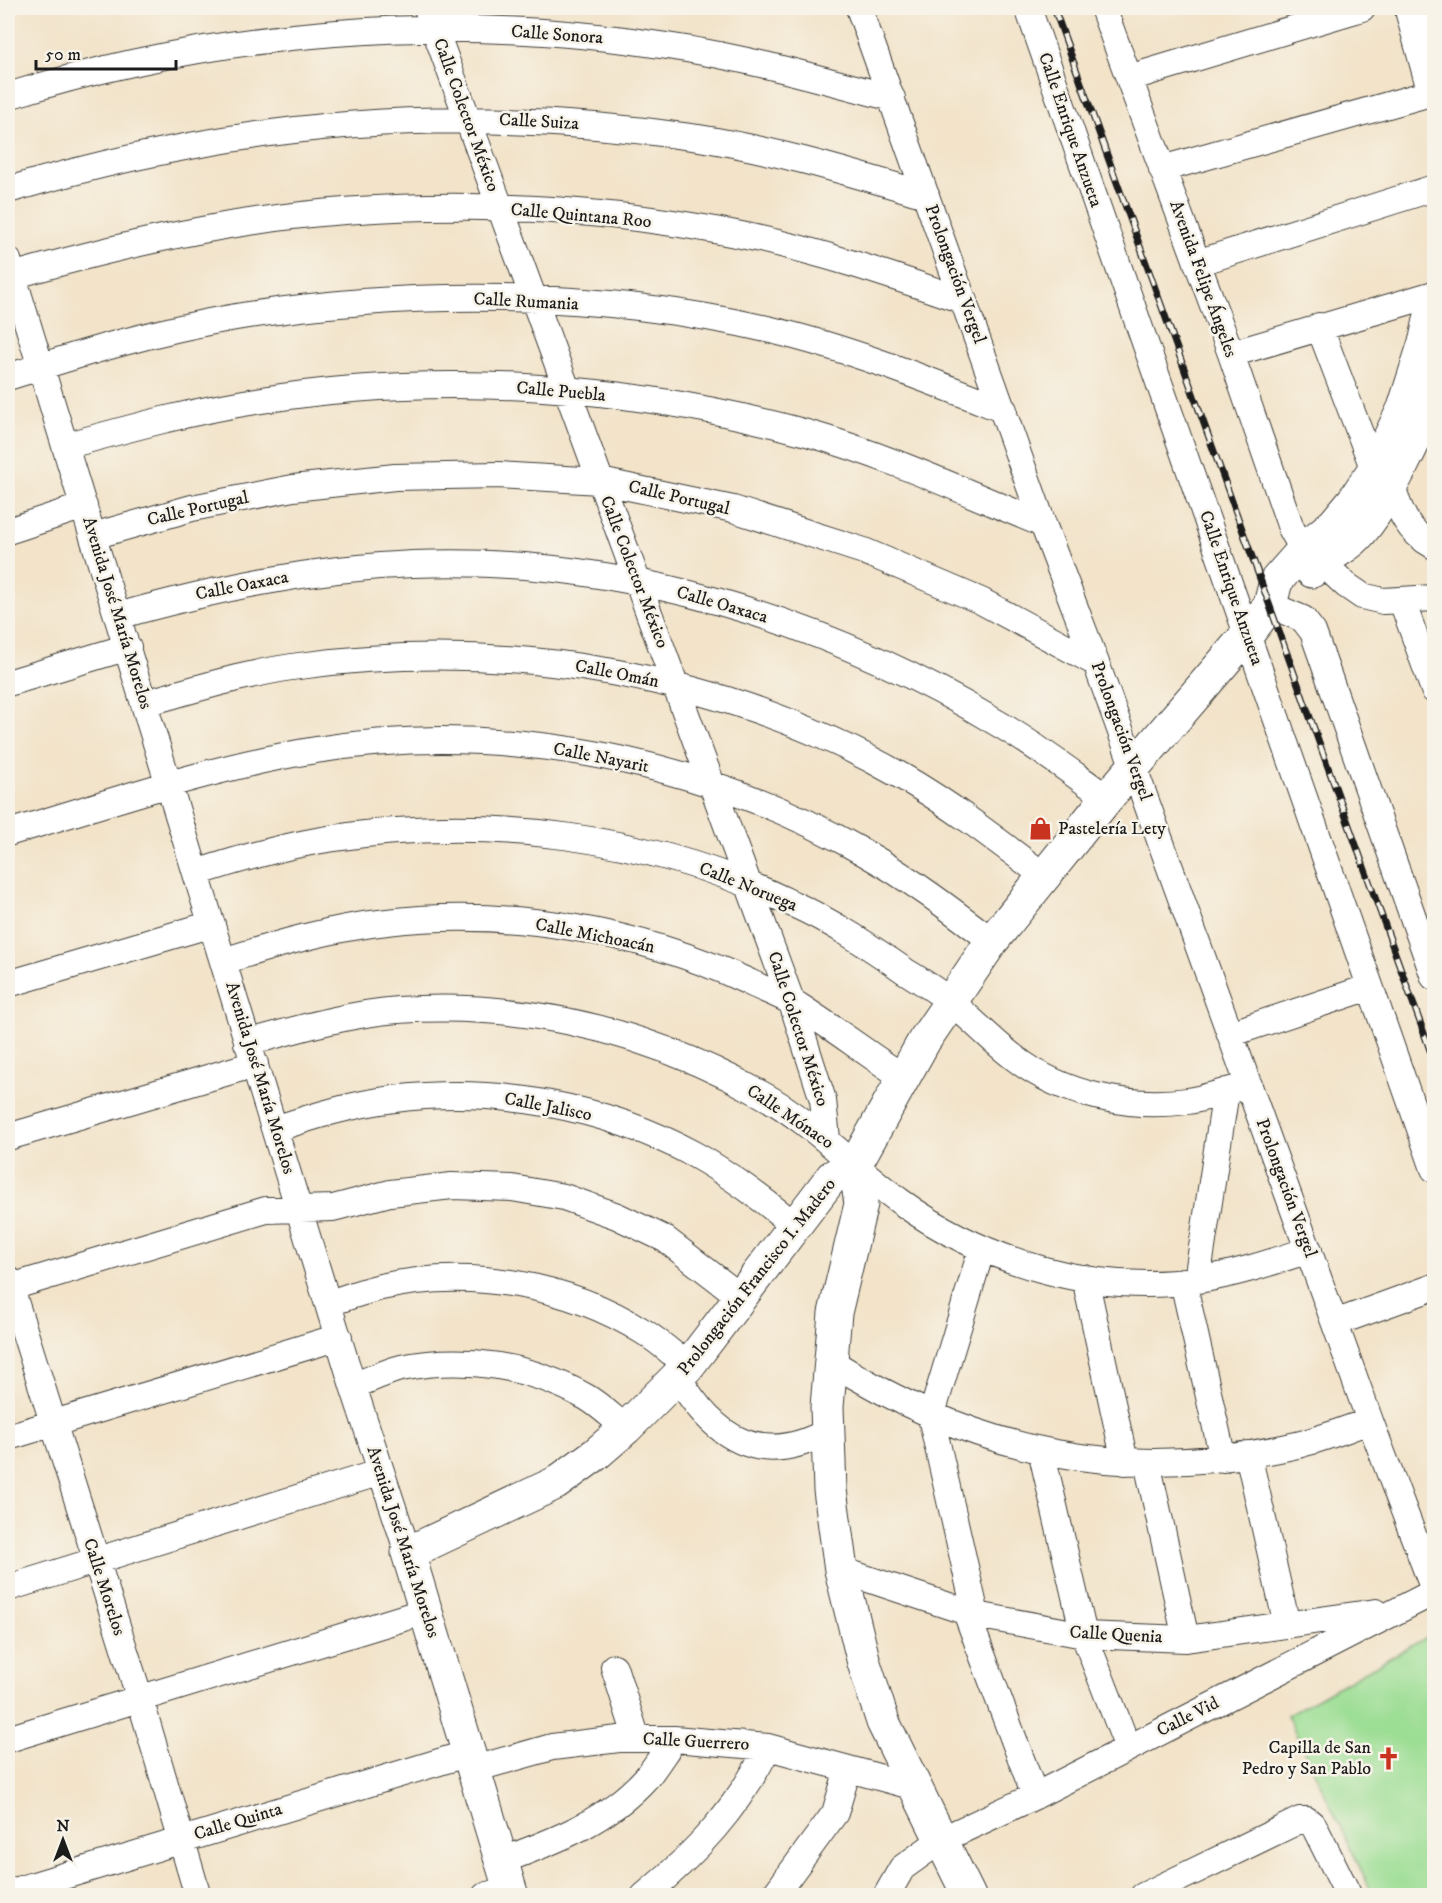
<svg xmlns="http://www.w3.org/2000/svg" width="1442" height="1903" viewBox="0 0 1442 1903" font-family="'IM FELL DW Pica',serif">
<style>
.green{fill:#9dde95;stroke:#5c7d58;stroke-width:1.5}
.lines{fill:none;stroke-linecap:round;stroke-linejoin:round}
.minor-casing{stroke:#3c3a36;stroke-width:28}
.major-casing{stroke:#3c3a36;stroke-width:35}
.minor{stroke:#fff;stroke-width:26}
.major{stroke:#fff;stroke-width:33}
.rail-casing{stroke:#1c1c1c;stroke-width:7}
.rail{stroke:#f7f3e8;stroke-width:4.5;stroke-dasharray:14;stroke-linecap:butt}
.labels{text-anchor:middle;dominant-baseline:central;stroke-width:5;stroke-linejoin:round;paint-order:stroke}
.street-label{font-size:18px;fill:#1c1c1c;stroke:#f7f3e8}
.poi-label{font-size:18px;fill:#1c1c1c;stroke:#f7f3e8;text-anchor:start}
</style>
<rect width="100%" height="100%" fill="#f7f3e8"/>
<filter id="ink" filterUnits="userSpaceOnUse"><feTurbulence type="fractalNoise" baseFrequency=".0167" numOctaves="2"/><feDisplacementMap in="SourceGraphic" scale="12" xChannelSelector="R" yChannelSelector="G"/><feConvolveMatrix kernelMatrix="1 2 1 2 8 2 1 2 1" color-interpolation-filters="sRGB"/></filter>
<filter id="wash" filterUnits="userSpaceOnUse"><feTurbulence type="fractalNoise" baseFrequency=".008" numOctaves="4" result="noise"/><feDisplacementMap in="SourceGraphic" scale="24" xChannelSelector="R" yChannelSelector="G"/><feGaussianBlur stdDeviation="1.35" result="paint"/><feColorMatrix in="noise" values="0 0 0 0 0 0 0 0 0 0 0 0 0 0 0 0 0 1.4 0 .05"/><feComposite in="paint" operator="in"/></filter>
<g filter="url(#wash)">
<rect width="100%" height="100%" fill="#f2e3c9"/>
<path class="green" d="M1427,1637L1434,1657V1895H1373L1287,1715Z"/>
</g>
<g filter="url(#ink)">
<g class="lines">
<defs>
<path id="minor" d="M427,8L792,1003L823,1100L827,1139
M859,8L1043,524L1096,663L1370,1421L1434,1590
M1028,8L1434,1169
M1103,8L1231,354L1291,528L1297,539L1346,585L1362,596L1383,601L1434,598
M1129,78L1362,8
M8,96C219,30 447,11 667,46C743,57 817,78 892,98
M1162,169L1434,92
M8,190C240,121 458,102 699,138C776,150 851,173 926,195
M8,260L353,1386L408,1553
M1197,263L1434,188
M12,276C75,258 138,242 202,230C375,197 563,200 736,234C814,249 890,275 965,301
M1319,326L1374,470L1380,478
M1231,354L1434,294
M8,377C82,353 158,330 236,317C411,289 598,290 771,330C851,349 928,380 1004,410
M65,446C130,428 195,410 262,400C441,371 632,385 807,433C888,456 965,492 1043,524
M1391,482C1399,511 1407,532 1434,546
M8,531L84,506
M93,536L192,508L293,488L395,477L498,475L600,481L733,509L864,551L981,601L1096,663
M1402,601L1434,690
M1270,605L1303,619L1313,632L1434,977
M118,616C215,589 312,568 413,564C618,555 824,619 999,724C1037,746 1072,773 1107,798
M8,683L128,647
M145,703C196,689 247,673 299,666C505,638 721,672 903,777C953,806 998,841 1044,876
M8,833C109,803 211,767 316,750C501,720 701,759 863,852C909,878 950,909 992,941
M196,873C240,859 283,846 328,839C485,814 650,835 793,904C833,922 869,946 905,971C921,981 938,991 952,1003C974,1021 993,1042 1016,1059C1063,1095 1130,1109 1188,1101C1208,1098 1229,1090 1249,1085
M224,961C277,944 331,928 387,922C509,908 638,930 749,982C763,989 780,995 794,1003C831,1026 866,1053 903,1077
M8,984L212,924
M1230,1034L1370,987
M247,1043C297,1029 347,1014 398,1010C528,1001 647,1031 761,1094C813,1122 853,1168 901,1202C984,1262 1096,1296 1198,1280C1237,1274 1272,1262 1309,1250
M275,1129C314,1116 353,1104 394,1099C496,1086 605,1106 695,1155C731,1175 763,1200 796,1226
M8,1137L255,1064
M1085,1278L1125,1462
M8,1279L140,1699L198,1896
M1197,1280L1226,1091
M1183,1281L1223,1459
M8,1288L266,1210L333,1208L390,1193L452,1186L512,1188L564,1197L617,1216L665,1239L742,1298
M329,1303C346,1298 363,1291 381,1287C469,1267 568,1284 644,1332C660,1342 674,1355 688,1366
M1335,1323L1434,1287
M830,1361C979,1454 1124,1485 1297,1445C1322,1439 1346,1429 1370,1421
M678,1377C714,1438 760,1469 828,1431
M353,1386C369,1380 385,1372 401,1368C465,1355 529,1365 586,1397C600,1405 613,1418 626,1428
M8,1437L339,1337
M1041,1450L1084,1635L1128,1748
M1248,1454L1287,1625
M1147,1462L1186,1639
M841,1570L976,1615L1084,1635L1186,1639L1376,1612
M8,1588L381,1472
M966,1612L1035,1796
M976,1615L931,1417L982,1248
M614,1667L637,1739
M8,1739L426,1611
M474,1769L552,1747L619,1739H674L768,1747L915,1787
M501,1861C555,1841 608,1821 647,1777C657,1765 665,1751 674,1739
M8,1893L469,1753
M485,1896L510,1888
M644,1896C695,1854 739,1807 768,1747
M774,1896L835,1813L848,1769
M886,1896L902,1868L941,1840L1035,1796L1434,1592
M1143,1896L1300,1820H1307L1314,1826L1349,1896"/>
<path id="major" d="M1411,8L1434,91
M1312,571C1324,557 1339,552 1353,540C1381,515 1421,430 1434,393
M855,1165L861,1204L835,1313L827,1407L830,1490L841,1570L864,1663L883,1722L969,1896
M512,1896L408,1553L556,1483L596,1454L626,1428L688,1366L832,1177L855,1165L924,1041L992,941L1107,798L1247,635L1270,605L1276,581L1307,546L1334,524L1354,500L1374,470L1404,408L1426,339L1434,301"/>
</defs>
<use href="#minor" class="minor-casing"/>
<use href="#major" class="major-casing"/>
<use href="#minor" class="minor"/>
<use href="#major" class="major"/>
<defs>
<path id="rail" d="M1054,8L1434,1061"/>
</defs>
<use href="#rail" class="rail-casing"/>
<use href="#rail" class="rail"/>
</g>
</g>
<defs>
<symbol id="shop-bare" viewBox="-9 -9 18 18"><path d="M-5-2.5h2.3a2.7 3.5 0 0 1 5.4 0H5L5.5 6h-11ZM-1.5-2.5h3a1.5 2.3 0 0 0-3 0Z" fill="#c8321e" stroke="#f7f3e8" stroke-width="2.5" paint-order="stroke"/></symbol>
<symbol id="church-bare" viewBox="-9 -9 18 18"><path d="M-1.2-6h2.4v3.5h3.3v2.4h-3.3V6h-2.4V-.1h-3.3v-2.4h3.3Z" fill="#c8321e" stroke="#f7f3e8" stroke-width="2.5" paint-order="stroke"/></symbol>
</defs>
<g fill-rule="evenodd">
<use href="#shop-bare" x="1024" y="812" width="33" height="33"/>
<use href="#church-bare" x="1372" y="1742" width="33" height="33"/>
</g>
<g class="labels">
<g class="street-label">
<text transform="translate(557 35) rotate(4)">Calle Sonora</text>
<text transform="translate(466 115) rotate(70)">Calle Colector México</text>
<text transform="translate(539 122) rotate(3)">Calle Suiza</text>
<text transform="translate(1070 130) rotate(71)">Calle Enrique Anzueta</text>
<text transform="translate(581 216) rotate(5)">Calle Quintana Roo</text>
<text transform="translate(955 274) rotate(70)">Prolongación Vergel</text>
<text transform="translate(1203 279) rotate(70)">Avenida Felipe Ángeles</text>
<text transform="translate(526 302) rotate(3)">Calle Rumania</text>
<text transform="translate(561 392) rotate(5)">Calle Puebla</text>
<text transform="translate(679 498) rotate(13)">Calle Portugal</text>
<text transform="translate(198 509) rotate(-13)">Calle Portugal</text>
<text transform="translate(634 572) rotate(69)">Calle Colector México</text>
<text transform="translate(242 586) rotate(-11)">Calle Oaxaca</text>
<text transform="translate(1231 588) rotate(71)">Calle Enrique Anzueta</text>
<text transform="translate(722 605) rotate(16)">Calle Oaxaca</text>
<text transform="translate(117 613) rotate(73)">Avenida José María Morelos</text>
<text transform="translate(617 674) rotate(11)">Calle Omán</text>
<text transform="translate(1121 731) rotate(70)">Prolongación Vergel</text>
<text transform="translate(601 758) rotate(11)">Calle Nayarit</text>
<text transform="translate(748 887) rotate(22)">Calle Noruega</text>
<text transform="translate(595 936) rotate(11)">Calle Michoacán</text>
<text transform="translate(798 1029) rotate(72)">Calle Colector México</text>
<text transform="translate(260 1078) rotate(73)">Avenida José María Morelos</text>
<text transform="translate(548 1107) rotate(11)">Calle Jalisco</text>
<text transform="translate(790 1117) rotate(34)">Calle Mónaco</text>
<text transform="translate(1286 1188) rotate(70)">Prolongación Vergel</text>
<text transform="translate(757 1277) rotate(-52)">Prolongación Francisco I. Madero</text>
<text transform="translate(403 1542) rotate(72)">Avenida José María Morelos</text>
<text transform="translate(104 1587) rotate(72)">Calle Morelos</text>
<text transform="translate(1116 1635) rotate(3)">Calle Quenia</text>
<text transform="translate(1188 1717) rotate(-27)">Calle Vid</text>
<text transform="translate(696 1742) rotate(3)">Calle Guerrero</text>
<text transform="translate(238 1822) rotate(-17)">Calle Quinta</text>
</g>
<g class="poi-label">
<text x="1058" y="829">Pastelería Lety</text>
<text x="1371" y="1748" text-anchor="end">Capilla de San<tspan x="1371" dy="21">Pedro y San Pablo</tspan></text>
</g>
</g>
<rect width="1442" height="1903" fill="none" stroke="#f7f3e8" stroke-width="30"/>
<g transform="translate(63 1840)" stroke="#f7f3e8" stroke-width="4.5" paint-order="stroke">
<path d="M0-4.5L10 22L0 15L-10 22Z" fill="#1c1c1c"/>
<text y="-9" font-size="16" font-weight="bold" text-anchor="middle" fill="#1c1c1c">N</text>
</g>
<path d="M36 60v9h140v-9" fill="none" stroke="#1c1c1c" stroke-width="3"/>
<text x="45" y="60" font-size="18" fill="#1c1c1c" stroke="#f7f3e8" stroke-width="4.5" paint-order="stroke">50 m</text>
</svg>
